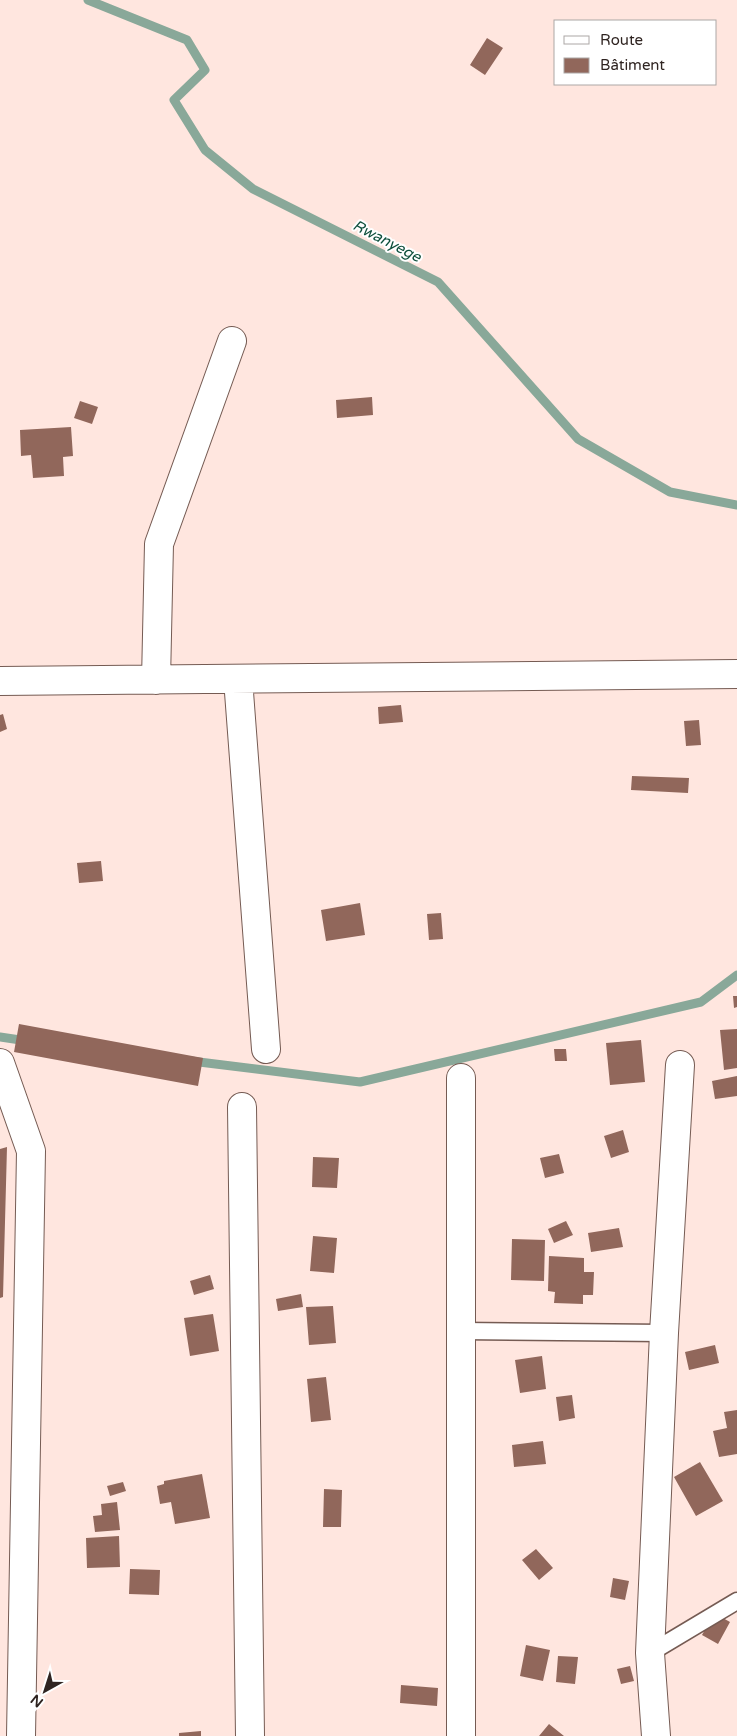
<svg xmlns="http://www.w3.org/2000/svg" width="737" height="1736" viewBox="0 0 737 1736" font-family="'Varela Round',sans-serif">
<style>
.lines{fill:none;stroke-linecap:round;stroke-linejoin:round}
.stream{stroke:#89a899;stroke-width:9}
.building{fill:#91675b}
.lane-casing{stroke:#755b53;stroke-width:19}
.street-casing{stroke:#755b53;stroke-width:30}
.lane{stroke:#fff;stroke-width:16}
.street{stroke:#fff;stroke-width:28}
.labels{text-anchor:middle;dominant-baseline:central;stroke-width:4;stroke-linejoin:round;paint-order:stroke}
.water-label{font-size:15px;font-style:italic;fill:#10503d;stroke:#fff}
</style>
<rect width="100%" height="100%" fill="#ffe6df"/>
<g class="lines">
<path class="stream" d="M88,0L187,40L205,70L174,100L205,150L253,189L438,282L578,439L670,492L737,505
M0,1037L27,1041
M191,1061L360,1082L701,1002L737,975"/>
</g>
<path class="building" d="M487,38L503,48L485,75L470,65Z
M372,397L373,415L337,418L336,400Z
M80,401L98,407L92,424L74,418Z
M71,427L73,456L63,457L64,476L33,478L31,455L21,456L20,430Z
M401,705L403,722L379,724L378,707Z
M3,714L7,729L0,732V715Z
M699,720L701,745L686,746L684,721Z
M632,776L689,778L688,793L631,790Z
M101,861L103,881L79,883L77,863Z
M360,903L365,935L326,941L321,910Z
M441,913L443,939L429,940L427,914Z
M733,996H737V1007L734,1008Z
M19,1024L203,1058L198,1086L14,1052Z
M737,1029V1068L724,1070L720,1030Z
M641,1040L645,1082L610,1085L606,1043Z
M554,1049H566L567,1061H555Z
M737,1076V1096L715,1099L712,1081Z
M623,1130L629,1152L611,1158L604,1136Z
M7,1147L3,1297L0,1298V1149Z
M559,1154L564,1173L545,1178L540,1158Z
M313,1157L339,1158L337,1188L312,1187Z
M566,1221L573,1235L554,1243L548,1229Z
M619,1228L623,1247L591,1252L588,1233Z
M313,1236L337,1238L334,1273L310,1271Z
M512,1239L545,1240L544,1281L511,1280Z
M549,1256L584,1258V1272H594L593,1295H583V1304L554,1303L555,1292L548,1291Z
M210,1275L214,1289L194,1295L190,1281Z
M301,1294L303,1307L278,1311L276,1299Z
M333,1306L336,1343L309,1345L306,1307Z
M213,1314L219,1351L190,1356L184,1318Z
M715,1345L719,1363L689,1370L685,1352Z
M542,1356L546,1389L520,1393L515,1360Z
M326,1377L331,1420L311,1422L307,1379Z
M572,1395L575,1418L559,1421L556,1397Z
M737,1410V1454L719,1457L713,1431L727,1428L724,1412Z
M543,1441L546,1464L514,1467L512,1445Z
M700,1462L723,1501L696,1516L674,1477Z
M202,1474L210,1518L175,1524L171,1502L160,1504L157,1486L164,1484V1481Z
M123,1482L126,1491L110,1496L107,1486Z
M324,1489L342,1490L341,1527H323Z
M117,1502L120,1530L95,1532L93,1516L102,1515L101,1504Z
M119,1536L120,1567L87,1568L86,1538Z
M536,1549L553,1568L539,1580L522,1560Z
M130,1569L160,1570L159,1595L129,1594Z
M613,1578L629,1581L625,1600L610,1597Z
M714,1613L730,1622L718,1644L702,1635Z
M526,1645L550,1650L543,1681L520,1676Z
M558,1656L578,1657L575,1684L556,1682Z
M630,1666L634,1681L621,1684L617,1669Z
M401,1685L438,1688L437,1706L400,1703Z
M549,1724L564,1736H539Z
M201,1731V1736H179V1733Z"/>
<g class="lines">
<defs>
<path id="lane" d="M461,1331L664,1333
M650,1653L737,1601"/>
<path id="street" d="M238,679L266,1049
M156,680L159,544L232,341
M0,681L737,674
M0,1063L31,1151L21,1736
M242,1107L250,1736
M461,1736V1078
M656,1736L650,1653L664,1333L680,1065"/>
</defs>
<use href="#lane" class="lane-casing"/>
<use href="#street" class="street-casing"/>
<use href="#lane" class="lane"/>
<use href="#street" class="street"/>
</g>
<g class="labels">
<g class="water-label">
<text transform="translate(387 241) rotate(27)">Rwanyege</text>
</g>
</g>
<rect x="554" y="20" width="162" height="65" fill="#ffffff" stroke="#aca7a6"/>
<rect x="564" y="36" width="25" height="8" fill="#ffffff" stroke="#aca7a6"/>
<text x="600" y="45" font-size="15" fill="#2f2421">Route</text>
<rect x="564" y="58" width="25" height="15" fill="#91675b" stroke="#aca7a6"/>
<text x="600" y="70" font-size="15" fill="#2f2421">Bâtiment</text>
<g transform="translate(45 1691) rotate(219)" stroke="#ffffff" stroke-width="4" paint-order="stroke">
<path d="M0-4L9 19L0 12L-9 19Z" fill="#2f2421"/>
<text y="-8" font-size="14" font-weight="bold" text-anchor="middle" fill="#2f2421">N</text>
</g>
</svg>
